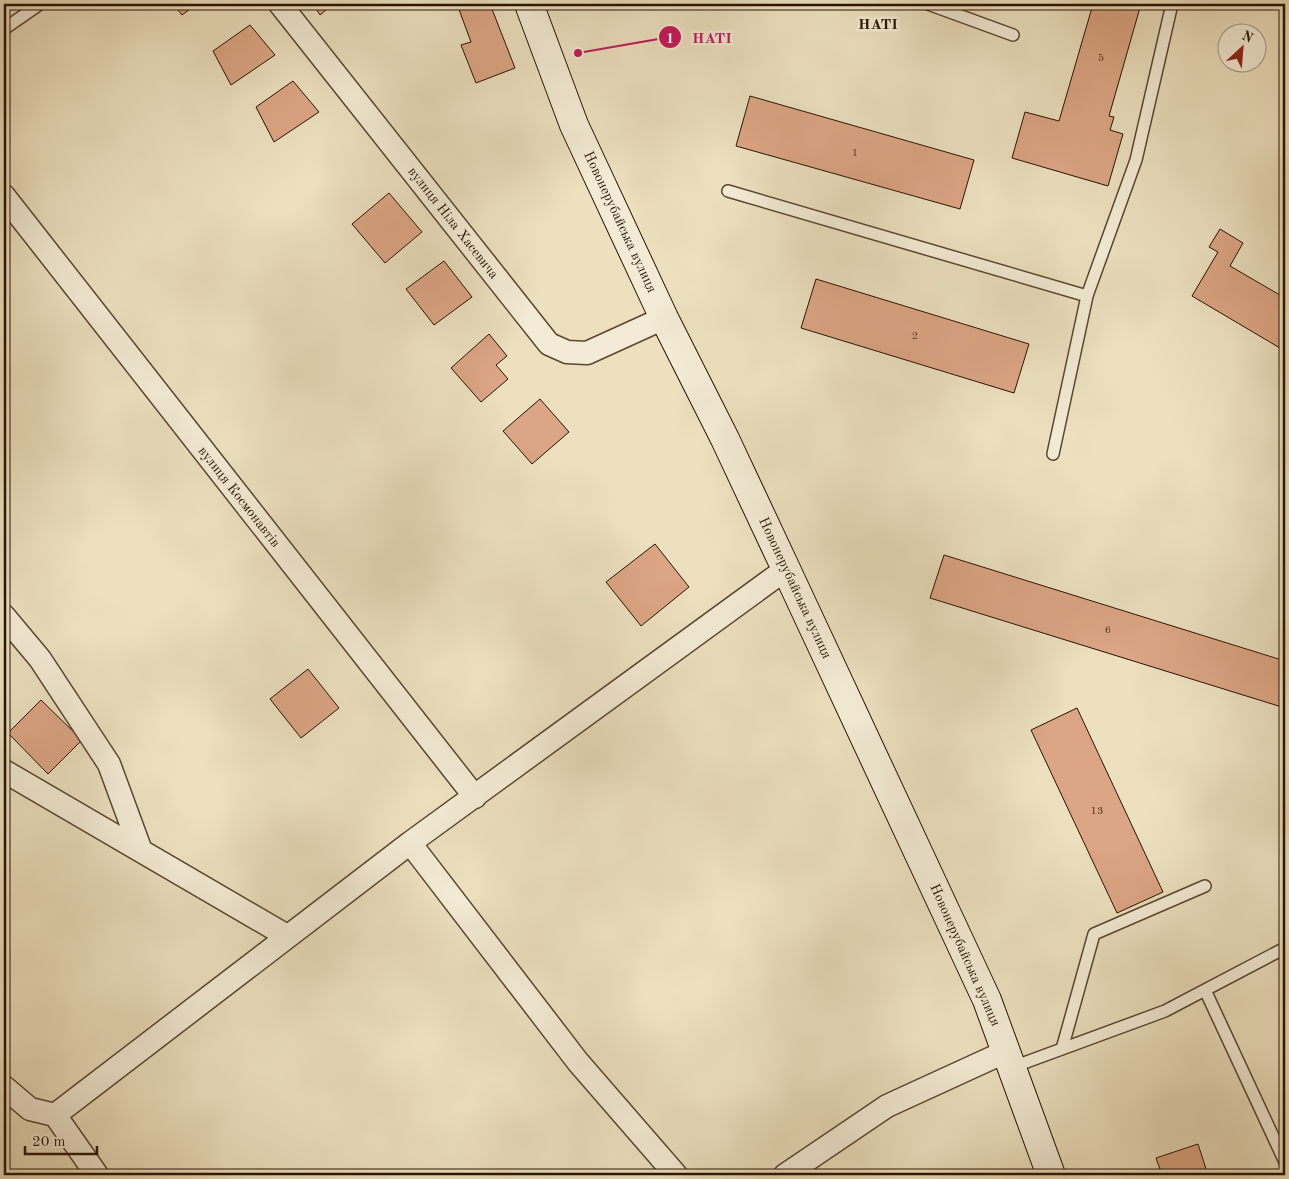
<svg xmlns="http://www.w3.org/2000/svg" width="1289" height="1179" viewBox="0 0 1289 1179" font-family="'Old Standard TT',serif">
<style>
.building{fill:#dca585;stroke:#281301}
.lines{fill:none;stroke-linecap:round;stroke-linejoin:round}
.lane-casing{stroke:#594630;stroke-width:14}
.street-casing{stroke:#594630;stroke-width:25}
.secondary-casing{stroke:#281301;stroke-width:30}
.lane{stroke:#f3ebd5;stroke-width:11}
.street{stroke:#f3ebd5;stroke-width:22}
.secondary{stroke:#f3ebd5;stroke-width:28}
.labels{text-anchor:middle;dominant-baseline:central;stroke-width:5;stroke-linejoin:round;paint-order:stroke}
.number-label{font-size:11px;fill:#553822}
.street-label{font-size:14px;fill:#281301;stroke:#f3ebd5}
.neighbourhood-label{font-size:15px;font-weight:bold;fill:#281301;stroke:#f3ebd5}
.leader{fill:none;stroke:#c2185b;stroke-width:2}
.callout-dot{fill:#c2185b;stroke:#f3ebd5;stroke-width:2}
.mark-label{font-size:15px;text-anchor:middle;font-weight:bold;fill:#fff}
.callout-label{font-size:15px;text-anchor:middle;font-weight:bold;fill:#c2185b;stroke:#f3ebd5;stroke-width:5;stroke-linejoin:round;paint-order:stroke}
</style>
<rect width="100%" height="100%" fill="#ece0bf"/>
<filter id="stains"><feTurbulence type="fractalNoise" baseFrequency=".004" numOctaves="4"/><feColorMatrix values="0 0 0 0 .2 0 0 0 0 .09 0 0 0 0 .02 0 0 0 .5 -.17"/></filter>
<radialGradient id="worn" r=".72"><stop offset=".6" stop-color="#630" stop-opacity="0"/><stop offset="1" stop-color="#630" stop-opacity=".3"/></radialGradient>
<path class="building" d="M173,4H197L182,15Z
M313,4H333L320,15Z
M457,4H490L515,68L476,83L461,45L471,42Z
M1093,4H1141L1109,116L1114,117L1110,130L1123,134L1108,186L1012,158L1025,112L1059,121Z
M250,25L275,55L231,85L213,51Z
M293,81L319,112L274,142L256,107Z
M750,96L974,160L960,209L736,146Z
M389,193L422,232L385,263L352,224Z
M1220,229L1243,243L1230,266L1285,298V351L1192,296L1218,252L1209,247Z
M444,261L472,297L434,325L406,289Z
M816,279L1029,344L1014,393L801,328Z
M489,334L507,356L496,365L508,379L481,402L451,368Z
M540,399L569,432L532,464L503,431Z
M655,544L689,587L641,626L606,582Z
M944,555L1285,661V708L930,598Z
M308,669L339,708L301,738L270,699Z
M41,700L82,740L48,774L8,733Z
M1077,708L1163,892L1117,913L1031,730Z
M1198,1144L1208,1175H1162L1156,1158Z"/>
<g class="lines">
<defs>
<path id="lane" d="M928,4L1013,35
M4,29L40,4
M728,191L1087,296
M1053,454L1087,296L1136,160L1172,4
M1205,990L1285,1162
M1062,1049L1094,934L1205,886
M1013,1067L1165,1011L1285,948"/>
<path id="street" d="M280,4L549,344L567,352L587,353L664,318
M4,196L475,797
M4,616L40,659L109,764L141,851
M4,771L287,936
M410,843L578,1062L676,1175
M4,1087L30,1109L55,1115L97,1175
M55,1115L410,843L786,569
M785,1175L887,1106L1007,1051"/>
<path id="secondary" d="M529,4L574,125L664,318L725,439L786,569L987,1000L1051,1175"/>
</defs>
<use href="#lane" class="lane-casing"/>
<use href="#street" class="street-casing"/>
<use href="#secondary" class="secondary-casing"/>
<use href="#lane" class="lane"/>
<use href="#street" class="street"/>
<use href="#secondary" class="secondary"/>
</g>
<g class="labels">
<g class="number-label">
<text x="1101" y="58">5</text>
<text x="855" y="153">1</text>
<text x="915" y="336">2</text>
<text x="1108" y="630">6</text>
<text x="1097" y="811">13</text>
</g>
<g class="street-label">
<text transform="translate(620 222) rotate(65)">Новонерубайська вулиця</text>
<text transform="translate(453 223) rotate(52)">вулиця Ніла Хасевича</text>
<text transform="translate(239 497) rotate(52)">вулиця Космонавтів</text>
<text transform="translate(795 588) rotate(65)">Новонерубайська вулиця</text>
<text transform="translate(965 955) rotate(66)">Новонерубайська вулиця</text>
</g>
<g class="neighbourhood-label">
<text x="878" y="25">НАТІ</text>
</g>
</g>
<path class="leader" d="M578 53L670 37"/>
<g class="callout-dot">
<circle cx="578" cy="53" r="5"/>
<circle cx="670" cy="37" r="12"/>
</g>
<g class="mark-label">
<text x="670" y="43">1</text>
</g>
<g class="callout-label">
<text x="712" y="43">НАТІ</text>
</g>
<rect width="1289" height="1179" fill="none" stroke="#ece0bf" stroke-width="20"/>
<rect x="5" y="5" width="1279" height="1169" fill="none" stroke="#281301" stroke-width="2.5"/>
<rect x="10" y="10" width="1269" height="1159" fill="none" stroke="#281301"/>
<g transform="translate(1242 48) rotate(26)"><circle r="24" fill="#f3ebd5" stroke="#a29580"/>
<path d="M0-4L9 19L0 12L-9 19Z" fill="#8f2418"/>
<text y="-8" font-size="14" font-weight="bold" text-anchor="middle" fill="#281301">N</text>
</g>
<path d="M25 1146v8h72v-8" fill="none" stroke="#281301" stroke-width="2.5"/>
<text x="32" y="1146" font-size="15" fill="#281301" stroke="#f3ebd5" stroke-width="4" paint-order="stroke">20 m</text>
<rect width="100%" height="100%" filter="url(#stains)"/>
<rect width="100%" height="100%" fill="url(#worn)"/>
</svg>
